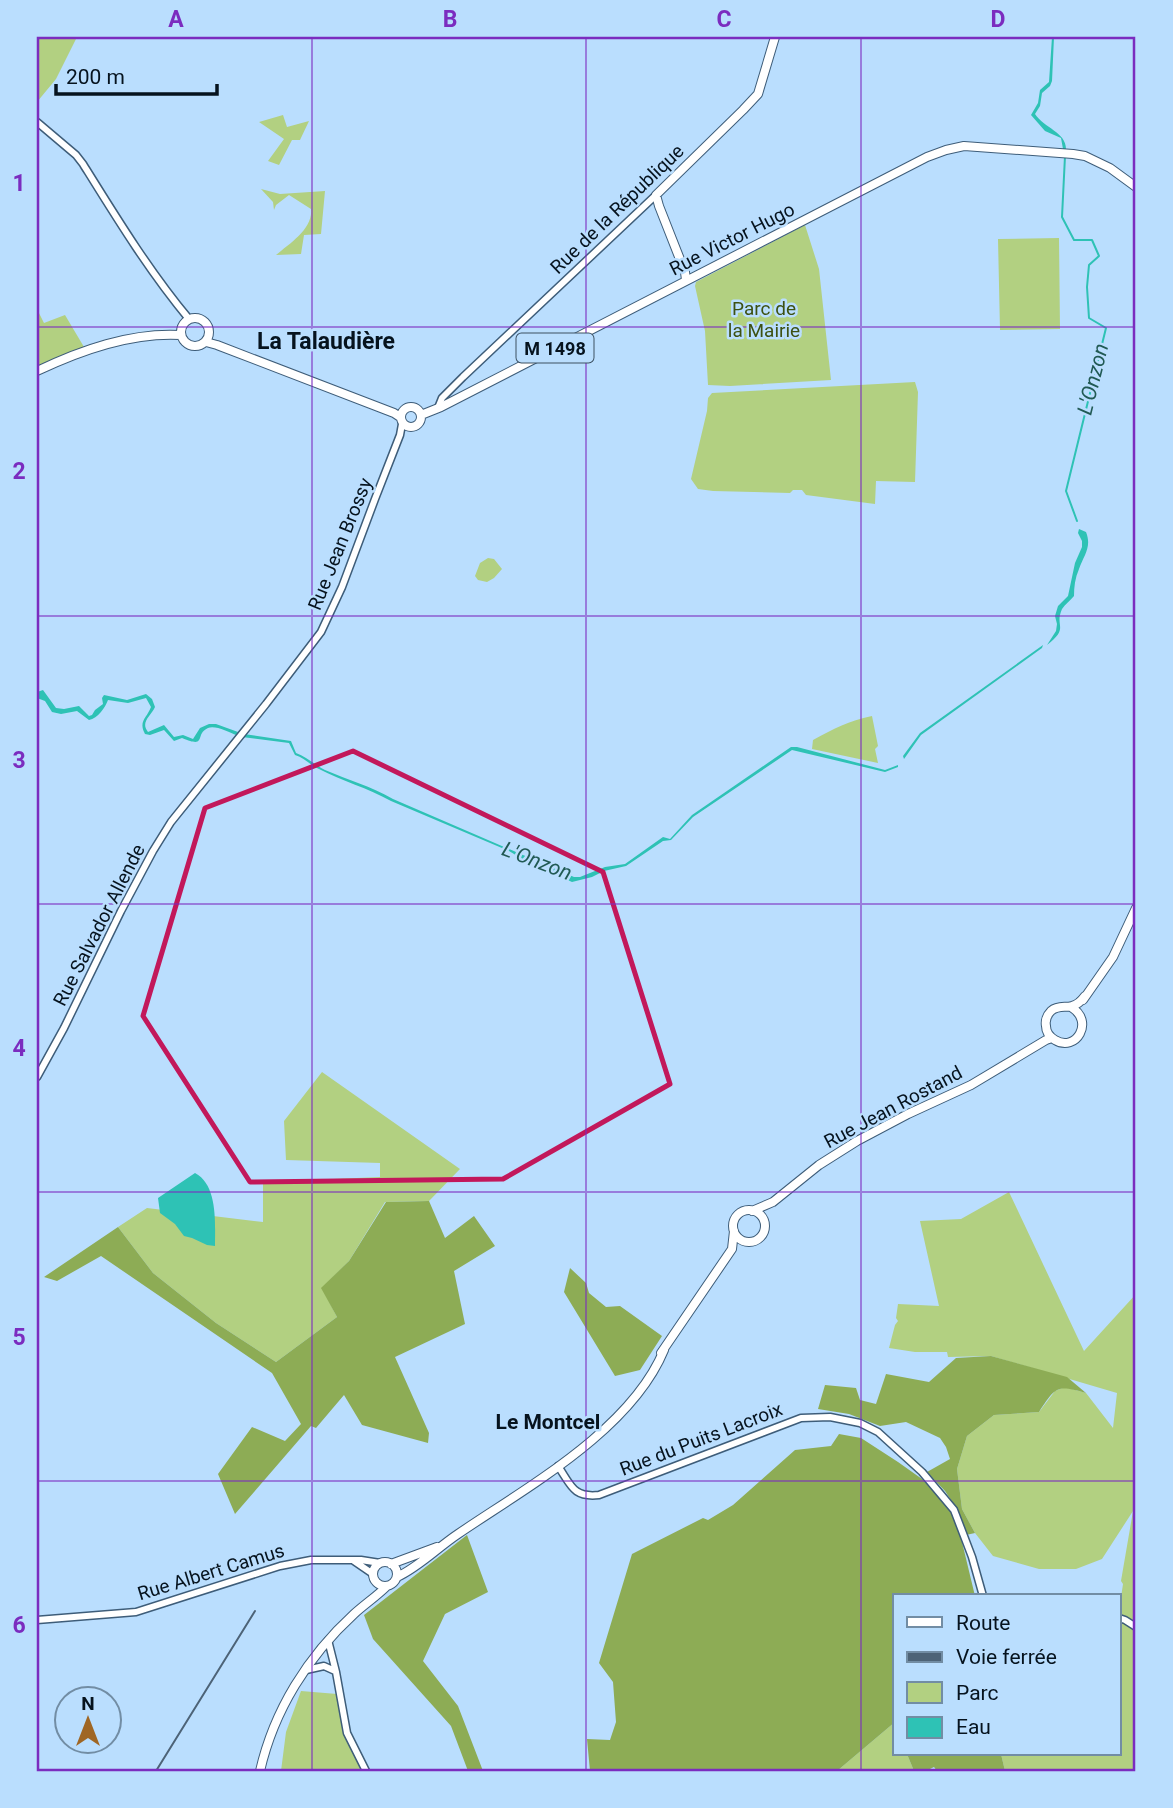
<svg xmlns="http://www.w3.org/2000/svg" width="1173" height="1808" viewBox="0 0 1173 1808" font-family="Roboto,sans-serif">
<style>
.green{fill:#b2d081}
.forest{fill:#8dac55}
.water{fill:#2ec2b5}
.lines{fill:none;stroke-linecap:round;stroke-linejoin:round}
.stream{stroke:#2ec2b5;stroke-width:2}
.minor-casing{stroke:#3e5d79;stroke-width:9}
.major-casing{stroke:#3e5d79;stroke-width:10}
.minor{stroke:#fff;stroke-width:6}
.major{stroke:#fff;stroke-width:8}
.rail{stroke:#4d6377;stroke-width:2}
.marked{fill:none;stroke:#c2185b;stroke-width:5;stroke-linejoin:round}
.grid{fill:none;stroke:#7b2cbf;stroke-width:2;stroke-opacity:0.55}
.labels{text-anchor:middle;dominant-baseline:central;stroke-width:5;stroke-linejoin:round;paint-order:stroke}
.shield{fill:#badefe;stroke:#3c5061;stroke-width:2}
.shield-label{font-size:18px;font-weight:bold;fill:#06131e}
.street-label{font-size:19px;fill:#06131e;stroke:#badefe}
.park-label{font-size:19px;fill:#3d5112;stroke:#badefe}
.water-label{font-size:21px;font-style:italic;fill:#215a54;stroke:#badefe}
.neighbourhood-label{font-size:21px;font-weight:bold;fill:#06131e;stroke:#badefe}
.quarter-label{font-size:23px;font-weight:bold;fill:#06131e;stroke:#badefe}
.neatline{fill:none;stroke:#7b2cbf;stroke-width:2.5}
.grid-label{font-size:23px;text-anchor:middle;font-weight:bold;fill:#7b2cbf}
</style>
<rect width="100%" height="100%" fill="#badefe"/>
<path class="green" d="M37,37H77L56,79L37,102Z
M283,115L287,127L309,121L300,140H292L279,165L268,161L284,139L259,122Z
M261,189L280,194L325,191L321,234L304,235L301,254L276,255C290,243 313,229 311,209L289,195L276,205L274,210L273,202Z
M805,225L819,269L831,380L730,386L708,385L705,331L695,286L696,282Z
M1059,238L1060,329L1000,330L998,239Z
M37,309L44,323L65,315L84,347L37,366Z
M915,382L918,392L915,482L876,481L875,504L806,495L802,490H793L790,493L713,491L698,489L691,479L707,411L708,398L712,393Z
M488,558L494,559L502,569L494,578L487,582L478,580L475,576L480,563Z
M872,716L878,746L875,749L878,763L812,749L813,740C835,728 848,721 872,716Z
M322,1072L460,1169L429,1201L385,1202L349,1261L322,1288L337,1317L276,1362L216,1323L153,1273L118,1227L147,1208L263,1222V1182L380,1177V1163L286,1160L284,1121Z
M1009,1192L1084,1351L1136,1294V1771H1005L1001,1754H1119V1611L1123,1584L1121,1581L1133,1511L1102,1559L1076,1569H1039L993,1556L975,1533L962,1509L957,1469L967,1436L994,1415L1039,1412L1055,1391L1065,1387L1086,1393L1113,1428L1117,1393L991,1356L948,1357L947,1352H915L889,1348L895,1325L898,1321L896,1318L898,1304L939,1306L920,1221L961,1219Z
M301,1691L337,1694L344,1733L363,1771H281L286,1732Z
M895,1722V1754H907L914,1771H837Z"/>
<path class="forest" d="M429,1201L445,1238L474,1216L495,1246L454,1271L465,1324L395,1357L429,1433L428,1443L362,1425L344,1395L316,1428L311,1426L235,1514L218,1474L252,1427L285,1441L301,1424L272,1373L101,1256L57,1281L44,1277L118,1227L153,1273L216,1323L276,1362L337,1317L321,1288L349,1261L386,1202Z
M570,1268L586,1283L589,1293L606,1307L620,1306L662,1336L640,1370L615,1376L564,1292Z
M991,1356L1067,1377L1086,1393C1057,1385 1056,1386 1039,1412L994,1415L967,1436L957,1469L962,1509L975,1533L966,1535L957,1509L945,1491L927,1472L950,1459L946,1447L940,1438L906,1422L880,1426L849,1414L818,1409L825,1385L856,1388L860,1400L876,1404L886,1374L929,1382L956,1358Z
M839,1434L861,1438L898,1462L922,1479L952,1512L962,1542L975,1596H895V1722L837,1771H590L587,1739L610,1740L616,1722L613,1682L599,1663L632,1554L703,1518L708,1520L733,1505L795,1450L831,1446Z
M467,1535L488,1592L445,1614L423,1661L458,1706L483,1771H468L451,1726L373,1639L364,1615Z
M907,1754H1001L1005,1771H937L934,1767L926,1771H914Z"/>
<path class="water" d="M1052,37H1054L1052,81L1050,86L1042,93L1040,106L1035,114C1044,128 1066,132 1066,149H1063L1061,138L1045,131L1031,115L1038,103L1040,90L1049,82Z
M1079,529L1086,532C1092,547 1084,555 1079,569C1075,578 1074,587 1074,596C1071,600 1065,604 1062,609C1054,627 1070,627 1047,645L1056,631L1057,624L1055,616L1058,606L1068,596L1075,563L1082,547V541L1078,533Z
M1043,645L1042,648L921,735L904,759L903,756L920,733Z
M43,690L56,708L64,709L79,706L89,716L92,715L95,710L103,704L102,698L104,695L127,700L146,694L152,699L155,707C151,716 140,722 148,732L164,725L174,737L183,735L193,739L200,728L209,724H216L238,732L236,735C229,732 215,725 208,728C194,734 208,749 182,738L174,741L164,730L150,735L145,734C138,721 147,718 151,707L146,698L128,703L108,700C105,708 98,718 89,720L77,711L61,714L52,712L45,701L37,698V692Z
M244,734L291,741L296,753C307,757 315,765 325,770C348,780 371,786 393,799L574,877H580L605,867L625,864L663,837L670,839L692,815L791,747H797L885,770L898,765V767L885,772L792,750L693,817L671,840L663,841L626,866L604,871L592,877L572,882L524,860L509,851L391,801C368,788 342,781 319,769C310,765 305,758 295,755L289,743L242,737Z
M195,1173C218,1185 215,1223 215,1246L207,1245L192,1238L184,1236L175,1224L160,1213L158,1198Z"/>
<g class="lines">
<path class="stream" d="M1065,156L1062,217L1074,240H1092L1099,256L1089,265L1087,287L1089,318L1106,328L1066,491L1077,521"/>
<defs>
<path id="minor" d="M37,122L76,155L83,164C116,217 149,271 189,319
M438,408L442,398L463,377L656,195
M37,1077L64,1028L121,911L153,851L171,822L266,704L321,632L342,587L375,499L400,435L402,424
M558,1466C571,1485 573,1498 599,1495L801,1418L830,1417L860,1423L878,1432L922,1472L954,1510L972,1557L983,1596
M354,1561L373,1574
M1119,1618L1125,1620L1136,1627
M37,1620L136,1612L280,1566L311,1560H361L380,1563
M328,1640L336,1672L347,1733L366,1771
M306,1670L324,1666L335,1671"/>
<path id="major" d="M686,280L685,272L659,206L656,195L743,110L758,94L775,37
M181 332a14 14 0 1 1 28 0a14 14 0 1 1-28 0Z
M206,342L217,345L394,413L400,417
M37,371C81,350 131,332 181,335
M401 417a10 10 0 1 1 20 0a10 10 0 1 1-20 0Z
M421,415L441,407L927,157L946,150L964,146L1073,154L1085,156L1110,168L1136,187
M1083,1000L1113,957L1136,908
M1071,1007C1095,1021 1076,1053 1055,1040C1050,1037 1046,1032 1046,1026C1045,1021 1047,1015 1051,1011C1058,1005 1065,1008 1072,1006C1077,1005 1082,1000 1085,996
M733 1226a16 16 0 1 1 32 0a16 16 0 1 1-32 0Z
M752,1211L773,1202L819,1165L857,1141L908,1114L971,1085L1046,1040L1052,1038
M661,1353L732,1249L734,1231
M373 1574a12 12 0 1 1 24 0a12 12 0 1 1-24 0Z
M391,1564L437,1547
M397,1577C419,1567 437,1548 458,1534C527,1487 631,1430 664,1350
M260,1771C274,1710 308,1656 354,1614C365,1604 377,1596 387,1586"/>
</defs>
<use href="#minor" class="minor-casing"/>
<use href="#major" class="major-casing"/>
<use href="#minor" class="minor"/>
<use href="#major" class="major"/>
<path class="rail" d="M156,1771L255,1611"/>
</g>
<path class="marked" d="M353,751L603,872L670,1084L503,1179L250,1182L143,1016L205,808Z"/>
<path class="grid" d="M312,37V1771M586,37V1771M861,37V1771M37,327H1136M37,616H1136M37,904H1136M37,1192H1136M37,1481H1136"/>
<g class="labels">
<rect class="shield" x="516.5" y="333.5" width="77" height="29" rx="5"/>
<g class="shield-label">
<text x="555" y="348">M 1498</text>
</g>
<g class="street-label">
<text transform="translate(617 209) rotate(-44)">Rue de la République</text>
<text transform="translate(732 239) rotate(-27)">Rue Victor Hugo</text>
<text transform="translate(340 544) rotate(-68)">Rue Jean Brossy</text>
<text transform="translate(99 925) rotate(-63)">Rue Salvador Allende</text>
<text transform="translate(893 1107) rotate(-28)">Rue Jean Rostand</text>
<text transform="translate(701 1439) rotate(-21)">Rue du Puits Lacroix</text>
<text transform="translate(211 1572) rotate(-17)">Rue Albert Camus</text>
</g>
<g class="park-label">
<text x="764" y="308">Parc de<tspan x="764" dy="22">la Mairie</tspan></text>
</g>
<g class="water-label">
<text transform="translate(1093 379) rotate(-76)">L'Onzon</text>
<text transform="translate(537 861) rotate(21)">L'Onzon</text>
</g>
<g class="neighbourhood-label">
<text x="548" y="1422">Le Montcel</text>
</g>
<g class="quarter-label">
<text x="326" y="341">La Talaudière</text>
</g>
</g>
<rect width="1173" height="1808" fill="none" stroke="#badefe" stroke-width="77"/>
<rect x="893" y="1594" width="228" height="161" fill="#badefe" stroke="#728da4" stroke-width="2"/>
<rect x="907" y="1617" width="35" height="10" fill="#ffffff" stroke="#728da4" stroke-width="2"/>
<text x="956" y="1630" font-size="21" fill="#06131e">Route</text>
<rect x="907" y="1652" width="35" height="10" fill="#4d6377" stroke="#728da4" stroke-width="2"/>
<text x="956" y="1664" font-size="21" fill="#06131e">Voie ferrée</text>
<rect x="907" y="1682" width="35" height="21" fill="#b2d081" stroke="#728da4" stroke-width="2"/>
<text x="956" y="1700" font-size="21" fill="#06131e">Parc</text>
<rect x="907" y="1717" width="35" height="21" fill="#2ec2b5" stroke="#728da4" stroke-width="2"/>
<text x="956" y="1734" font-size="21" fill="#06131e">Eau</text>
<g transform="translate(88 1720)"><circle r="33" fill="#badefe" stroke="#728da4" stroke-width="2"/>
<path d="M0-5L12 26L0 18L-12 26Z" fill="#9f6624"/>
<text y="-10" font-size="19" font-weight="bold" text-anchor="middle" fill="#06131e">N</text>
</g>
<path d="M56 84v10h161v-10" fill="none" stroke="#06131e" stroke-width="3.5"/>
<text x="66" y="84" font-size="21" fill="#06131e" stroke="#badefe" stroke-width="5" paint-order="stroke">200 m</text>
<rect x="38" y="38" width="1096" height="1732" class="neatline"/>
<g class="grid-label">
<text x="176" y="27">A</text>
<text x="450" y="27">B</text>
<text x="724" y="27">C</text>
<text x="998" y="27">D</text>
<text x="19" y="191">1</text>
<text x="19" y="479">2</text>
<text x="19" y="768">3</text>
<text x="19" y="1056">4</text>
<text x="19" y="1345">5</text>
<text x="19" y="1633">6</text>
</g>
</svg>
